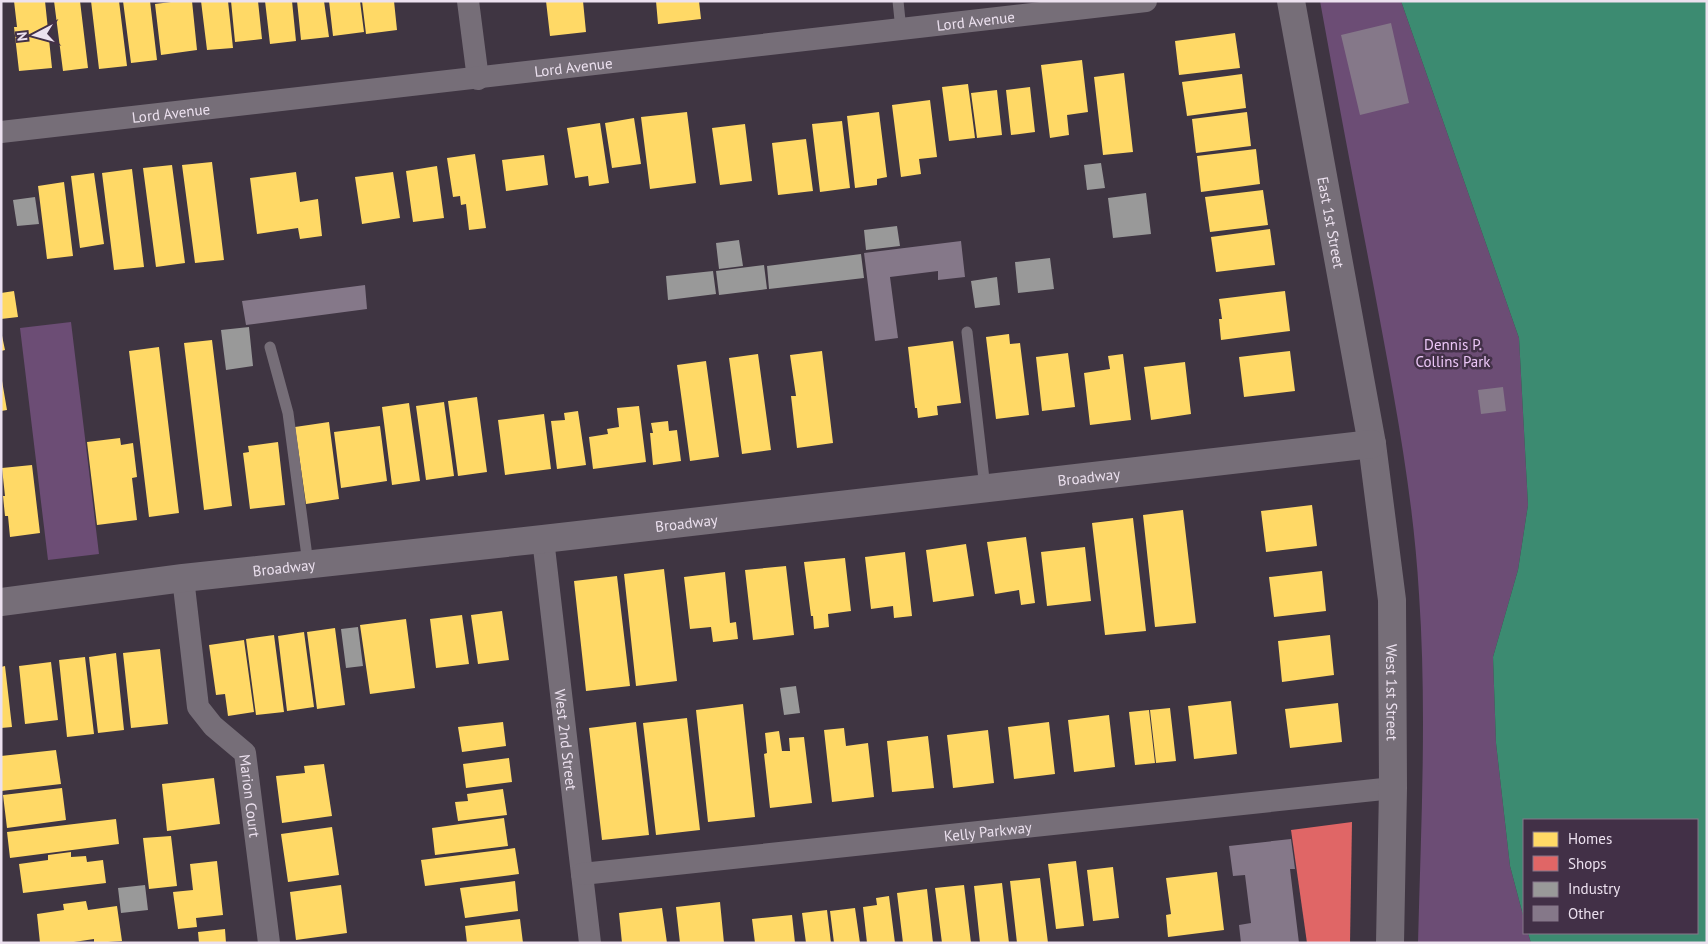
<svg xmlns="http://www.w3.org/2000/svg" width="1708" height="944" viewBox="0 0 1708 944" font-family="'PT Sans',sans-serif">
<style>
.green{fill:#6c4d75}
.water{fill:#3c8b71}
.homes{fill:#ffd966}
.shops{fill:#e06666}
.industry{fill:#999}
.building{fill:#857889}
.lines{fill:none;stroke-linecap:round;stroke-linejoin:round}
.service{stroke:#766e78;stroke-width:11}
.minor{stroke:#766e78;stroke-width:22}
.tertiary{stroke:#766e78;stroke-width:28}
.labels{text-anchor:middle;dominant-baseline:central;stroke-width:5;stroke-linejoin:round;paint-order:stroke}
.street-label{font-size:15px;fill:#ece1ef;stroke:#423047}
.park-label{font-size:15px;fill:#ecc7f7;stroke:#423047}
</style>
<rect width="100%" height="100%" fill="#3f3542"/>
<path class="green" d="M1320,1H1401L1519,338L1528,505L1518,570L1493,657L1496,743L1510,866L1524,919V933H1528L1531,943H1418C1421,827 1427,710 1419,594C1413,489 1392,386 1373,283C1355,189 1337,95 1320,1Z
M71,322L99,554L48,560L20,328Z"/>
<path class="water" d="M1401,1H1707V943H1531L1528,933H1697V820H1524V919L1510,866L1496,743L1493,657L1518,570L1528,505L1519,338Z"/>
<path class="homes" d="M14,1H45L52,68L19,71L14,27H17Z
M54,1H80L88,68L63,71Z
M91,1H119L127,66L99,69Z
M123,1H150L157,60L131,63Z
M179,1H192L197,50L161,55L155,4Z
M201,1H228L233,48L207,50Z
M231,1H258L262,39L235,42Z
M265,1H292L296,41L270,44Z
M297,1H324L329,37L301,40Z
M329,1H360L364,32L333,36Z
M362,1H394L397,30L366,34Z
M546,1H583L586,32L550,36Z
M656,1H699L701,19L658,24Z
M1235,33L1240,68L1179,75L1175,41Z
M1082,60L1088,112L1067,115L1069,135L1050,138L1041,65Z
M1124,73L1133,152L1103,155L1094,77Z
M1242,74L1246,108L1187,116L1182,82Z
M968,84L975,138L949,141L942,87Z
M1030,87L1035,132L1011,135L1006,90Z
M997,90L1002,135L977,138L971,93Z
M930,100L937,157L919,159L921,174L901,177L892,105Z
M687,112L696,183L650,189L641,117Z
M879,112L887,177L877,179V185L855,188L847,116Z
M1247,112L1251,146L1196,153L1192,119Z
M634,118L641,164L612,168L605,123Z
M842,121L850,188L820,192L812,124Z
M600,123L609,183L589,186L588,176L575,178L567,128Z
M745,124L752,181L720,185L712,128Z
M806,139L813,191L778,195L772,143Z
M1256,149L1260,184L1201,192L1197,156Z
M475,154L486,228L469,230L466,204L461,205L460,196L453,197L447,158Z
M544,155L548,185L506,191L502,160Z
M212,162L224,260L195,263L182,165Z
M172,165L185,263L156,267L143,168Z
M437,166L444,218L413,222L406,171Z
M132,169L144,267L114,270L102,173Z
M296,172L300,202L318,199L322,236L300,239L298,228L257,234L250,178Z
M393,172L400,218L362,224L355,177Z
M94,173L104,244L80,248L71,176Z
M64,182L73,256L47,259L38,186Z
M1263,190L1268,225L1210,232L1205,197Z
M1270,229L1275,265L1216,272L1211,237Z
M14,291L18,317L1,319V293Z
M1285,291L1290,331L1221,340L1219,319H1222L1219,299Z
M1,331L5,350L1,351Z
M1009,334L1010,344L1020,343L1029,415L996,419L986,337Z
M212,340L232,506L204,510L184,343Z
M953,341L961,403L937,406L938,415L918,418L917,408H915L908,347Z
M159,347L179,513L149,517L129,351Z
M822,351L833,443L797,448L791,396H796L790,355Z
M1290,351L1295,391L1244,397L1239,357Z
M1068,353L1075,407L1042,411L1036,357Z
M758,354L771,450L742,454L729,358Z
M1123,354L1131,420L1090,425L1084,373L1110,369L1108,356Z
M706,361L719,457L690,461L677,365Z
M1185,362L1191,414L1151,420L1144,367Z
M1,375L7,410L1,411Z
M477,397L487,472L458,476L448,401Z
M444,402L454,476L426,480L416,406Z
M409,403L420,481L392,485L382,407Z
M639,406L646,462L593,469L589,437L608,434L607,429L619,427L617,408Z
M578,411L586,465L557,469L551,421L565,420L564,413Z
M544,414L551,469L505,475L498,420Z
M668,421L669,431L677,430L681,461L653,465L650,433H653L651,423Z
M329,422L339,499L306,504L295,427Z
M380,426L387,481L341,488L334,432Z
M120,438L121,445L133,443L137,477L132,478L137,520L97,525L87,442Z
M278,442L285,505L250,509L243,453L249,452L248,446Z
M32,465L40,533L10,537L8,516H5L3,496H5L2,468Z
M1312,505L1317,546L1266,552L1261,511Z
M1183,510L1196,623L1155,627L1143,515Z
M1133,518L1146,631L1105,635L1092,523Z
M1026,537L1035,603L1021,605L1019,590L995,594L987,542Z
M966,544L974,596L933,602L926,550Z
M1085,547L1091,601L1047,606L1041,552Z
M905,552L912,616L894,618L893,606L871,609L865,557Z
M845,558L851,611L828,614L829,627L814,629L813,616H811L804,562Z
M786,566L794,635L753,640L745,570Z
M664,569L677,681L636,686L624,574Z
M1322,571L1326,611L1274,617L1269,577Z
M725,572L730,623L736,622L738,639L713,642L711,627L690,629L684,577Z
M617,576L630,686L586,691L574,581Z
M502,611L509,660L478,664L471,615Z
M462,615L469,664L436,668L430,619Z
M406,619L415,688L370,694L360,625Z
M335,628L345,705L317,709L307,632Z
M304,632L314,707L287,711L278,636Z
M274,635L284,712L256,715L246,639Z
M1330,635L1334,675L1282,682L1278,641Z
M244,640L254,712L228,716L225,694L216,695L209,645Z
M160,649L168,724L131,728L123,653Z
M116,653L124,730L98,733L89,657Z
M85,657L94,734L67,737L59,660Z
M51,662L58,720L25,724L19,666Z
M5,666L12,727L1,728V667Z
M1231,701L1237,754L1194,759L1188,706Z
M1338,703L1342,742L1290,748L1285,709Z
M743,704L755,817L708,822L696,710Z
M1170,708L1176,761L1156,763L1150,710Z
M1149,710L1155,763L1135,765L1129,712Z
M1109,715L1115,767L1074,772L1068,720Z
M687,718L700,830L656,835L643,723Z
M503,722L506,746L462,752L458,727Z
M636,722L649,835L602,840L589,728Z
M1049,722L1055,774L1014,779L1008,727Z
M844,728L846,746L868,743L874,797L832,802L824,730Z
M988,730L994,783L953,788L947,735Z
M779,731L782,751H790L789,738L804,737L812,803L770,808L764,754L767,753L765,733Z
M928,736L934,788L892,792L887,741Z
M56,750L61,784L1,791V756Z
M509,758L512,782L466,788L463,764Z
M324,764L332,816L282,823L276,776L305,773L304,766Z
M214,778L220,824L167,831L162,784Z
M62,788L66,820L7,828L3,795Z
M503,789L507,815L458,821L455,802L468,801L467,794Z
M504,818L508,846L435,855L432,828Z
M116,819L119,844L10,858L7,832Z
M332,827L339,875L288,882L281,834Z
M171,836L177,886L149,889L143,838Z
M515,848L519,874L425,886L421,860Z
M71,852V857L86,856L87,862L103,860L106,883L23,893L19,864L48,860V855Z
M217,861L223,915L196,918L197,927L178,929L173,892L193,890L190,864Z
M1076,861L1084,926L1056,929L1048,864Z
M1113,867L1119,918L1093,921L1087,870Z
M1217,872L1224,930L1168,937L1166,915L1171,914L1166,878Z
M1040,878L1048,943H1017L1010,881Z
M515,881L518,911L465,918L460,888Z
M1002,883L1009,943H980L974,886Z
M341,885L347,933L296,940L290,892Z
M964,885L971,943H942L935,888Z
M927,889L933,943H903L897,893Z
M889,896L895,943H867L863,907L877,905L876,898Z
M86,901L88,910L117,906L122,941L94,943V939L67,943H40L37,914L64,910L63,904Z
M720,902L724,943H680L676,907Z
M662,908L667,943H622L619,913Z
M855,908L860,943H834L830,911Z
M827,910L831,943H806L802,913Z
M792,915L795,943H755L752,919Z
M520,919L523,943H467L465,926Z
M225,929L226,943H199L198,932Z"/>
<path class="shops" d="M1352,822L1350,943H1307L1291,830Z"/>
<path class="industry" d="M1101,163L1105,188L1087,190L1084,165Z
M1146,193L1151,234L1113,238L1108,198Z
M35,197L39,224L17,226L13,200Z
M897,226L900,246L866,250L864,230Z
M739,240L743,266L719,269L716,243Z
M861,254L864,278L769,289L767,266Z
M1050,258L1054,289L1018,293L1015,262Z
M764,265L767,289L719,295L716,271Z
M713,271L716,294L668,300L666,276Z
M997,277L1000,305L975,308L971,281Z
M249,327L253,366L226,370L221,330Z
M358,627L363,666L346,668L341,629Z
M796,686L800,713L784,715L780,688Z
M145,885L148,910L121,913L118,888Z"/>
<path class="building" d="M1391,23L1409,103L1360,115L1341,35Z
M961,241L965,277L938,280V271L890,277L898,338L875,341L864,253Z
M365,285L367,309L246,325L242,301Z
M1503,387L1506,411L1481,414L1478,390Z
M1291,839L1295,869H1290L1299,943H1241L1239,925L1251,923L1245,875L1233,876L1229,846Z"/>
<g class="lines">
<path class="service" d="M898,1L901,30
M967,332L985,488
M270,347L288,413L308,564"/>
<g class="minor">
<path d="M468,1L478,79"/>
<path id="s1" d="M1,132L1146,1"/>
<path id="s2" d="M543,539L590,943"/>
<path id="s3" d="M183,578L198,707L213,726L245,753L269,943"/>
<path id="s4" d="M582,874L1393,788"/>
</g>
<g class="tertiary">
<path id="s5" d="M1291,1L1372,444L1392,600L1393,788L1390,943"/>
<path id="s6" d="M1,602L183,578L543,539L1372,444"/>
</g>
</g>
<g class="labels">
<g class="street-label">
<text stroke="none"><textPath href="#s1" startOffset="981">Lord Avenue</textPath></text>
<text stroke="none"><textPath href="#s1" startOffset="576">Lord Avenue</textPath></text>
<text stroke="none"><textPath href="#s1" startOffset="171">Lord Avenue</textPath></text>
<text stroke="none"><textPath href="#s5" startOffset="225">East 1st Street</textPath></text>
<text stroke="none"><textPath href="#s6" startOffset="1095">Broadway</textPath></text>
<text stroke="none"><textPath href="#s6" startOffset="690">Broadway</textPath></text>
<text stroke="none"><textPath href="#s6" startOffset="285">Broadway</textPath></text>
<text stroke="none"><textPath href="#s5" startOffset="700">West 1st Street</textPath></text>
<text stroke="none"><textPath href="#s2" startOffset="202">West 2nd Street</textPath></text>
<text stroke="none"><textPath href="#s3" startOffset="239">Marion Court</textPath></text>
<text stroke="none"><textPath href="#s4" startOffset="408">Kelly Parkway</textPath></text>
</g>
<g class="park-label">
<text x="1453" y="344">Dennis P.<tspan x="1453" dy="17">Collins Park</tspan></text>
</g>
</g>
<rect width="1708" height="944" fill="none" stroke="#ece1ef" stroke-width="5"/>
<rect x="1523" y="819" width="175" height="115" fill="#423047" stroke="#86778a"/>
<rect x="1533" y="832" width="25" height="15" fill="#ffd966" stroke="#86778a"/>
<text x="1568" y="844" font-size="15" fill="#ece1ef">Homes</text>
<rect x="1533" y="856" width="25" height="15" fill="#e06666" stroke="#86778a"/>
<text x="1568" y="869" font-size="15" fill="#ece1ef">Shops</text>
<rect x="1533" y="882" width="25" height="15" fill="#999999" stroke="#86778a"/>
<text x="1568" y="894" font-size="15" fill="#ece1ef">Industry</text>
<rect x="1533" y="906" width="25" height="15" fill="#857889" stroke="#86778a"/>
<text x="1568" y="919" font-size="15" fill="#ece1ef">Other</text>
<g transform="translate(35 35) rotate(264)" stroke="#423047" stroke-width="4" paint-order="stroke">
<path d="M0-4L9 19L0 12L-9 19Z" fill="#ece1ef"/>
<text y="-8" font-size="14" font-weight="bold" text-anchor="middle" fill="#ece1ef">N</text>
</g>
</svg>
